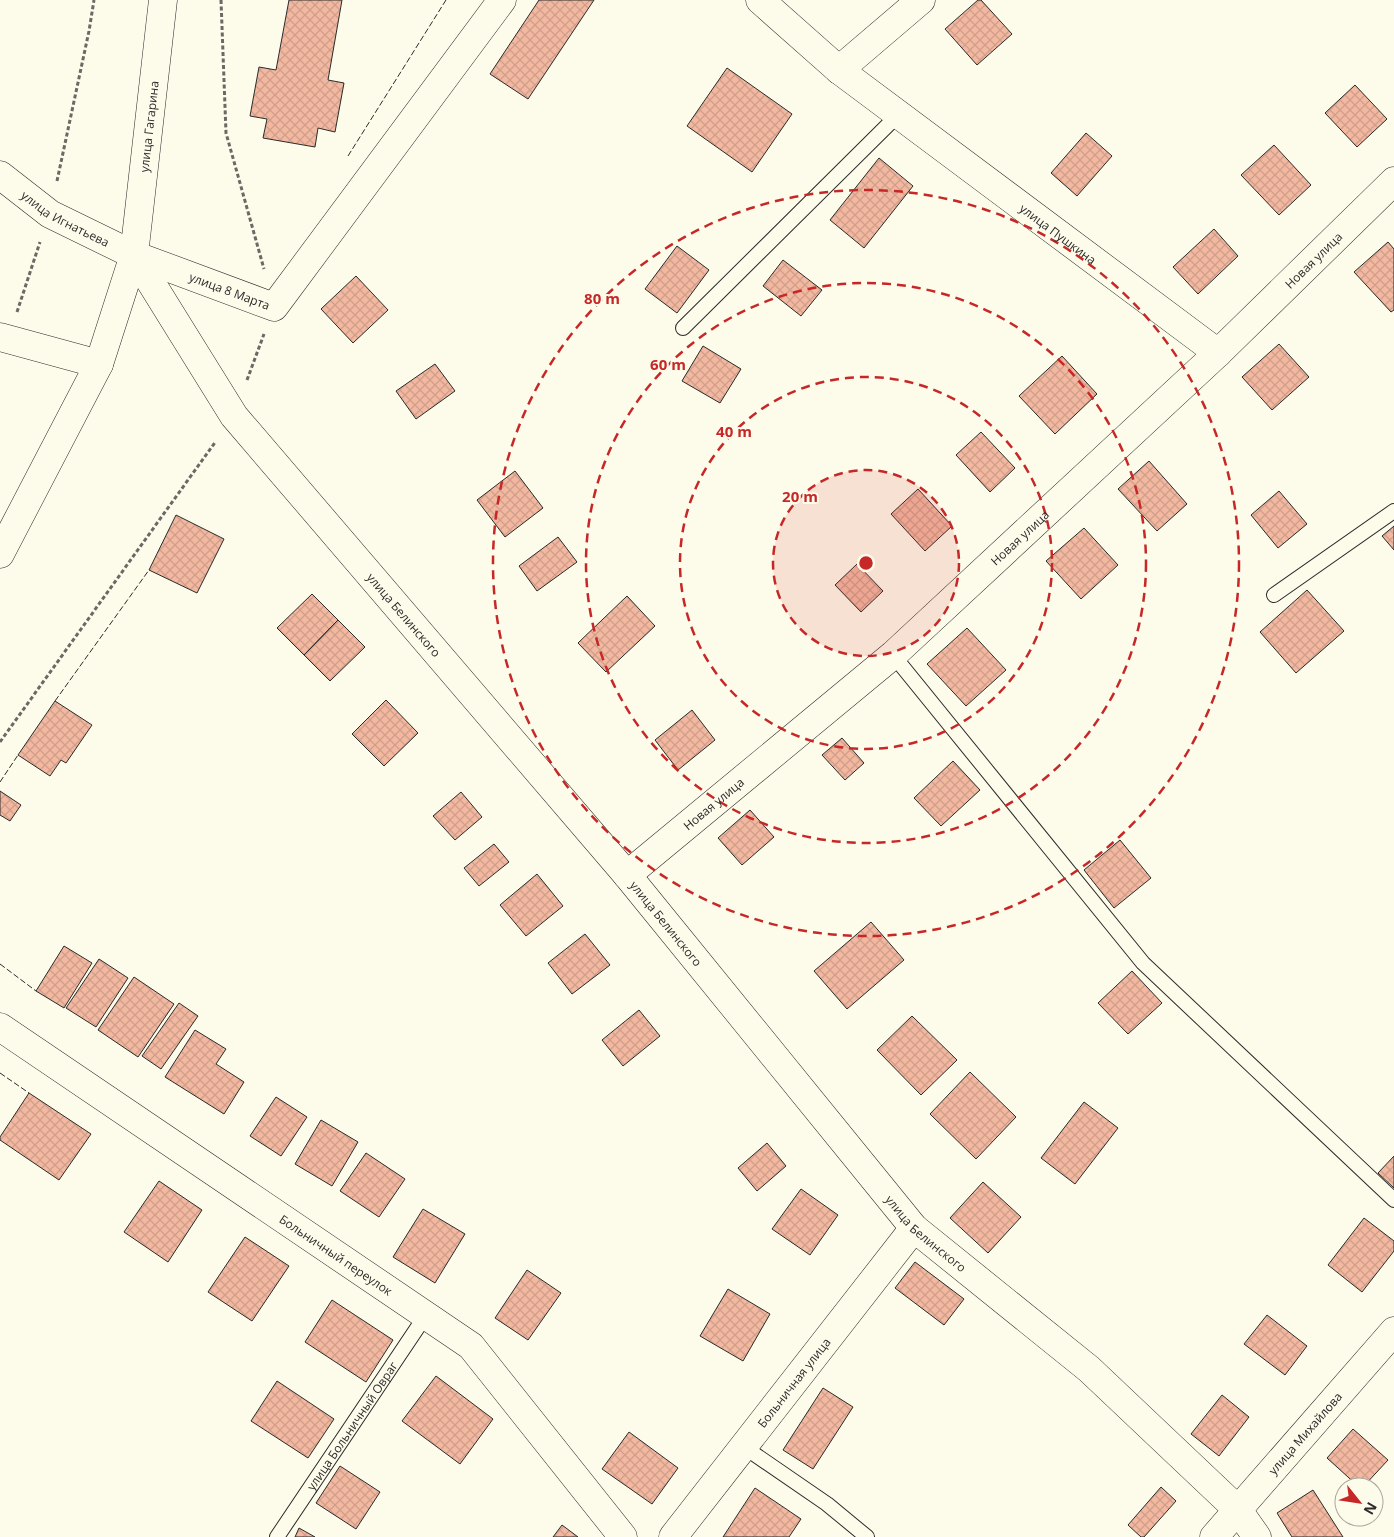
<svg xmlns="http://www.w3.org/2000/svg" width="1394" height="1537" viewBox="0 0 1394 1537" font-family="'Open Sans',sans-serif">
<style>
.building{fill:url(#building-cross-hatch);stroke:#2b2b2b}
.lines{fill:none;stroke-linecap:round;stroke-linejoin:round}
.service-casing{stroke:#2b2b2b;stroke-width:16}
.minor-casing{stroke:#2b2b2b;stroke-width:29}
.secondary-casing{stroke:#2b2b2b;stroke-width:29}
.path{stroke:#6a6964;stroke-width:3;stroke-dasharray:4 2.5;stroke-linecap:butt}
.service{stroke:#fdfbea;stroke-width:14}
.minor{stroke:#fdfbea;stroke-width:28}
.secondary{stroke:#fdfbea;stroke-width:28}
.fence{stroke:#2b2b2b;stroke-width:1;stroke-dasharray:6 2.5;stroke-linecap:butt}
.ring{fill:none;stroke:#c62828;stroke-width:2.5;stroke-dasharray:9 6}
.labels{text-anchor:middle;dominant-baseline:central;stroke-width:4;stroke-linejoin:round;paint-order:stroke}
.street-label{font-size:12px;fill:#2b2b2b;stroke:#fdfbea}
.centre{fill:#c62828;stroke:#fdfbea;stroke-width:2.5}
.ring-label{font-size:15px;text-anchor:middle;font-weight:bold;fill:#c62828;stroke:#fdfbea;stroke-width:4;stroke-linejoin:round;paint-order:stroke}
</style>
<defs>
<pattern id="building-cross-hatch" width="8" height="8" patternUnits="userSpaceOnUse" patternTransform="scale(1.25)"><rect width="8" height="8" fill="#f2b8a0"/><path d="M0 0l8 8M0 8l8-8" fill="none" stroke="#d09e8a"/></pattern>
</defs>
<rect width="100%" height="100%" fill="#fdfbea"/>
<path class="building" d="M289,0H342L328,80L344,83L335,132L318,128L315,147L263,138L267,119L250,116L259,67L276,70Z
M539,0H594L528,99L490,74Z
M978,0H981L1012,34L977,65L945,29Z
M727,68L792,114L752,172L687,126Z
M1355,85L1387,119L1357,147L1325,113Z
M1086,133L1112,156L1077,196L1051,173Z
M1274,145L1311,185L1279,215L1241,175Z
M879,158L913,186L864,248L830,220Z
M1214,229L1238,256L1198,294L1173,267Z
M1388,242L1394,249V310L1391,312L1354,272Z
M677,246L709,270L677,313L645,289Z
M783,260L822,290L801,316L763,286Z
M356,276L388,310L353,343L321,309Z
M1279,344L1309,377L1272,410L1242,377Z
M703,346L741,369L720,403L682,381Z
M1062,356L1097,394L1055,434L1019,396Z
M435,364L455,391L416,419L396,391Z
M981,432L1015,468L990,492L956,455Z
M1149,461L1187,504L1157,531L1118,489Z
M515,471L543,508L505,537L477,500Z
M918,489L952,526L925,551L891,514Z
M1279,491L1307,524L1278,548L1251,515Z
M176,515L224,539L197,593L149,570Z
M1394,526V550L1382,536Z
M1084,528L1118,565L1081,599L1046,561Z
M558,537L577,562L537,591L519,566Z
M857,564L883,591L861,612L835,585Z
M1307,590L1344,631L1296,673L1260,632Z
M312,594L338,620L304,655L277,628Z
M627,596L655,626L606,672L578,643Z
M338,620L365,647L330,681L304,655Z
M967,628L1006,670L966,706L927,664Z
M386,700L418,733L384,766L352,734Z
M55,701L92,725L66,763L61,760L50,776L18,755Z
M692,710L715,740L678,770L655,740Z
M842,738L864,763L845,780L822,755Z
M953,761L980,790L941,826L914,798Z
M0,791L21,805L10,821L0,815Z
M461,792L482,817L455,840L433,816Z
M750,810L774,837L742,865L718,838Z
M1120,840L1151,878L1114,908L1084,870Z
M494,844L509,862L479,886L464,868Z
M537,874L563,906L526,936L500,905Z
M871,922L904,960L847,1009L814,971Z
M585,934L610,965L572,994L548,963Z
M64,946L92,963L64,1008L36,991Z
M99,959L128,978L96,1027L66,1008Z
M1132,971L1162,1003L1128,1034L1098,1003Z
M134,977L174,1004L138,1057L98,1030Z
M179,1003L198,1016L161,1069L142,1056Z
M639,1010L660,1036L623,1066L602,1040Z
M912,1016L957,1060L921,1095L877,1050Z
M195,1030L226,1049L216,1064L244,1082L224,1114L165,1077Z
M970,1072L1016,1117L976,1159L930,1114Z
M29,1093L91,1134L59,1180L0,1140V1137Z
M276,1097L307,1117L281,1156L250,1136Z
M1084,1102L1118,1128L1075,1184L1041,1158Z
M321,1120L358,1142L332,1186L295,1164Z
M767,1143L786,1166L757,1191L738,1168Z
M366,1153L405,1179L379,1217L340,1191Z
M1394,1156V1188L1378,1173Z
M159,1181L202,1210L168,1262L124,1232Z
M983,1182L1021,1217L988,1253L950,1218Z
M801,1189L838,1215L810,1255L772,1229Z
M423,1209L465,1234L435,1283L393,1257Z
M1364,1218L1394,1241V1251L1362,1292L1328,1265Z
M245,1237L289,1266L252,1321L208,1292Z
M915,1262L964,1299L944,1325L895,1288Z
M527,1270L561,1293L528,1340L495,1318Z
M728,1289L770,1314L743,1361L700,1336Z
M332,1300L393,1340L366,1382L305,1342Z
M1267,1315L1307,1346L1285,1375L1244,1344Z
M436,1376L493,1419L460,1464L402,1421Z
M277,1381L334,1419L308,1458L251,1421Z
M823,1388L853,1407L813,1469L783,1450Z
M1222,1395L1249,1417L1219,1456L1191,1434Z
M1353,1429L1388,1460L1363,1487H1359L1327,1458Z
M629,1432L678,1468L652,1504L602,1469Z
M340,1466L380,1492L356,1529L316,1503Z
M1161,1487L1176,1501L1144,1537H1141L1128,1525Z
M755,1488L801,1519L789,1537H723Z
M1313,1490L1343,1537H1292L1277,1513Z
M562,1525L578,1537H553Z
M299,1528L315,1537H295Z"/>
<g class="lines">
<defs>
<g id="service">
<path d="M683,328L899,114"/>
<path d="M1274,595L1394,511"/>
<path d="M893,655L1143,963L1394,1200"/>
<path d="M744,1447L827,1504L867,1537"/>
<path id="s1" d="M277,1537L426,1315"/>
</g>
<g id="minor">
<path id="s2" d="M760,0L839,70L1218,353"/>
<path d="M839,70L921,0"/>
<path id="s3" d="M0,175L50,214L134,255L274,307L502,0"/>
<path id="s4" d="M134,255L234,416L627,875L914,1228L1089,1369L1238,1510L1257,1537"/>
<path d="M0,337L99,364"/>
<path id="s5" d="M627,875L893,655L1218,353L1394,181"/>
<path id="s6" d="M0,1027L471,1346L623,1537"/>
<path id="s7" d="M673,1537L914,1228"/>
<path id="s8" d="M1214,1537L1394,1331"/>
</g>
<g id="secondary">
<path id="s9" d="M0,554L99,364L134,255L163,0"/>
</g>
</defs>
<use href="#service" class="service-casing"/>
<use href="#minor" class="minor-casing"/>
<use href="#secondary" class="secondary-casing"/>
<path class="path" d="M221,0L226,133L264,269
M57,181L89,31L94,0
M17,312L40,242
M247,380L264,334
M0,742L216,441"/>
<use href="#service" class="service"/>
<use href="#minor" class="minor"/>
<use href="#secondary" class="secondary"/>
<path class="fence" d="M348,156L446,0
M55,701L149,570
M0,782L18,755
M0,964L36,991
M0,1073L29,1093"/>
</g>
<circle cx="866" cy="563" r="93" fill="#c62828" fill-opacity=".12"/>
<g class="ring">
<circle cx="866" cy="563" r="93"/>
<circle cx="866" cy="563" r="186"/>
<circle cx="866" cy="563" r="280"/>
<circle cx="866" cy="563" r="373"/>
</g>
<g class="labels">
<g class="street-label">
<text stroke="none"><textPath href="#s9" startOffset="458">улица Гагарина</textPath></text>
<text stroke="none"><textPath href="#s3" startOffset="79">улица Игнатьева</textPath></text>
<text stroke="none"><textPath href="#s2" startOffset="379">улица Пушкина</textPath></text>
<text stroke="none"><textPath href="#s5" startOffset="922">Новая улица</textPath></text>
<text stroke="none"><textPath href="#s3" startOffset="259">улица 8 Марта</textPath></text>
<text stroke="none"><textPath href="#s5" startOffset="518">Новая улица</textPath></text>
<text stroke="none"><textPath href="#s4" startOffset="451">улица Белинского</textPath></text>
<text stroke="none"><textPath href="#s5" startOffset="112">Новая улица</textPath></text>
<text stroke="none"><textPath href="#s4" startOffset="856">улица Белинского</textPath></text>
<text stroke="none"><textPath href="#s4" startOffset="1261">улица Белинского</textPath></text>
<text stroke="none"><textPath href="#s6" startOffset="406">Больничный переулок</textPath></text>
<text stroke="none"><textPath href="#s7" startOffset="196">Больничная улица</textPath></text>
<text stroke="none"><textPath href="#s1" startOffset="134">улица Больничный Овраг</textPath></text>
<text stroke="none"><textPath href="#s8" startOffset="138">улица Михайлова</textPath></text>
</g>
</g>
<circle cx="866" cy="563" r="8" class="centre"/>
<g class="ring-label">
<text x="602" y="304">80 m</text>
<text x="668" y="370">60 m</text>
<text x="734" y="437">40 m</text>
<text x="800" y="502">20 m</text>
</g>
<g transform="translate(1359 1502) rotate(120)"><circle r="24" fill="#fdfbea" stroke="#a9a89e"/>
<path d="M0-4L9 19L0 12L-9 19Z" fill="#c62828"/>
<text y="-8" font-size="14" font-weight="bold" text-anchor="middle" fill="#2b2b2b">N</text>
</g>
</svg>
